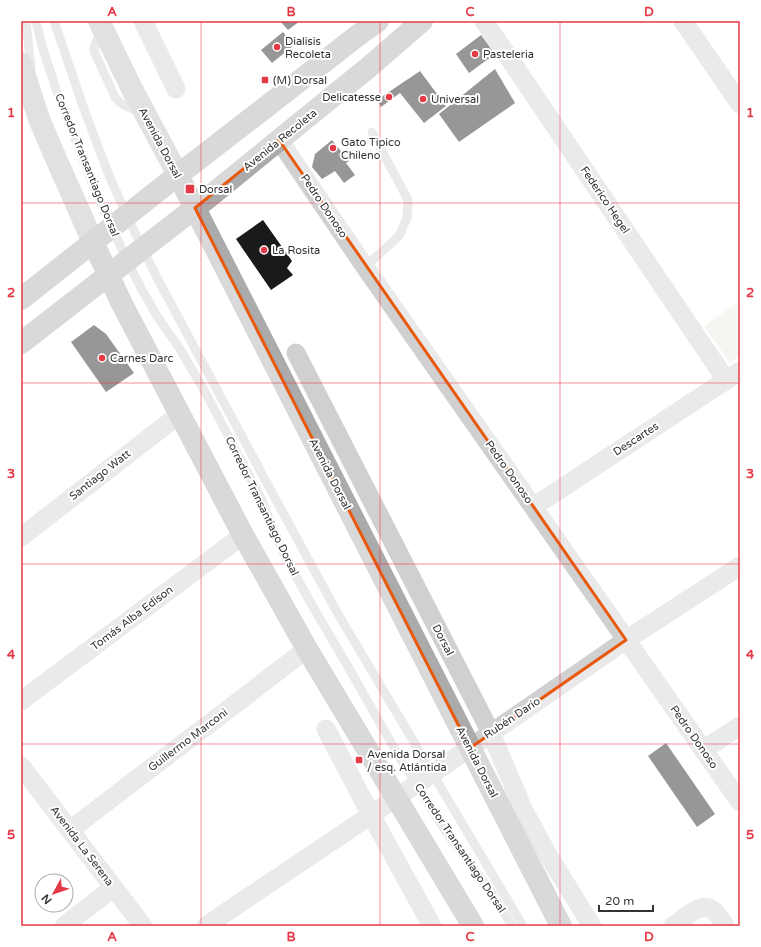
<svg xmlns="http://www.w3.org/2000/svg" width="761" height="947" viewBox="0 0 761 947" font-family="'Varela Round',sans-serif">
<style>
.green{fill:#e6ecdf}
.building{fill:#1a1a1a}
.lines{fill:none;stroke-linecap:round;stroke-linejoin:round}
.service{stroke:#d0d0d0;stroke-width:9}
.minor{stroke:#d0d0d0;stroke-width:19}
.secondary{stroke:#bdbdbd;stroke-width:22}
.primary{stroke:#ababab;stroke-width:22}
.marked{fill:none;stroke:#e8590c;stroke-width:3;stroke-linejoin:round}
.grid{fill:none;stroke:#e63946;stroke-width:1;stroke-opacity:0.55}
.poi-dot{fill:#e63946;stroke:#fff;stroke-width:1.5}
.labels{text-anchor:middle;dominant-baseline:central;stroke-width:4;stroke-linejoin:round;paint-order:stroke}
.poi-label{font-size:11px;fill:#333;stroke:#fff;text-anchor:start}
.street-label{font-size:11px;fill:#333;stroke:#fff}
.neatline{fill:none;stroke:#e63946;stroke-width:1.5}
.grid-label{font-size:13px;text-anchor:middle;font-weight:bold;fill:#e63946}
</style>
<rect width="100%" height="100%" fill="#fff"/>
<path class="green" d="M740,301V356L730,363L704,326Z"/>
<path class="building" d="M280,21H300L288,30Z
M283,32L294,45L272,63L261,50Z
M481,35L495,54L469,73L456,54Z
M495,69L515,103L459,142L439,114Z
M420,71L446,106L424,123L400,93L381,107L377,100Z
M332,140L349,161L346,163L355,175L344,183L335,171L322,179L312,167L315,154Z
M263,220L292,261L287,268L293,275L271,290L236,239Z
M94,325L106,334L134,373L106,392L71,342Z
M666,743L715,814L697,827L648,756Z"/>
<g class="lines">
<path class="service" d="M26,21L31,69
M36,21L42,46L56,89L95,190L127,260L142,290L157,316L180,349L204,390L261,498L279,543L288,562L313,607L350,670L398,755L446,832L490,890L512,926
M54,21L84,109L110,178L142,248L162,287L276,500L338,614L523,926
M101,29L95,45L94,51L115,97C121,106 131,108 140,112
M365,267L399,236L407,218L408,200L372,132"/>
<path class="minor" d="M143,21L176,89
M484,21L726,380
M683,21L740,104
M279,140L365,267L740,802
M296,353L491,733L524,811L548,855L592,926
M533,507L740,371
M21,537L180,414
M21,701L243,535
M326,729L371,815L432,926
M703,750L740,726
M21,766L143,926
M70,830L307,649
M64,926L113,888
M206,926L442,767L626,640L740,566
M673,926C682,920 700,902 711,909C717,912 721,920 725,926"/>
<path class="secondary" d="M99,21L132,89L178,175
M21,63L39,119L57,161L93,242"/>
<path class="primary" d="M178,175L561,926
M93,242L122,304L243,535L307,649L473,926
M21,299L169,182L284,93L357,36L378,21
M21,343L209,197L369,67L422,21"/>
</g>
<path d="M0 0H761V947H0ZM279,140L626,640L470,748L195,208Z" fill="#fff" fill-opacity=".55" fill-rule="evenodd"/>
<path class="marked" d="M279,140L626,640L470,748L195,208Z"/>
<path class="grid" d="M201,21V926M380,21V926M560,21V926M21,203H740M21,383H740M21,564H740M21,744H740"/>
<g class="poi-dot">
<circle cx="277" cy="47" r="4"/>
<circle cx="475" cy="54" r="4"/>
<rect x="261" y="76" width="8" height="8" rx="2"/>
<circle cx="389" cy="97" r="4"/>
<circle cx="423" cy="99" r="4"/>
<circle cx="333" cy="148" r="4"/>
<rect x="185" y="184" width="10" height="10" rx="2"/>
<circle cx="264" cy="250" r="4"/>
<circle cx="102" cy="358" r="4"/>
<rect x="355" y="756" width="8" height="8" rx="2"/>
</g>
<g class="labels">
<g class="poi-label">
<text x="285" y="41">Dialisis<tspan x="285" dy="13">Recoleta</tspan></text>
<text x="483" y="54">Pasteleria</text>
<text x="273" y="80">(M) Dorsal</text>
<text x="381" y="97" text-anchor="end">Delicatesse</text>
<text x="431" y="99">Universal</text>
<text x="341" y="142">Gato Tipico<tspan x="341" dy="13">Chileno</tspan></text>
<text x="199" y="189">Dorsal</text>
<text x="272" y="250">La Rosita</text>
<text x="110" y="358">Carnes Darc</text>
<text x="367" y="754">Avenida Dorsal<tspan x="367" dy="13">/ esq. Atlántida</tspan></text>
</g>
<g class="street-label">
<text transform="translate(280 140) rotate(-39)">Avenida Recoleta</text>
<text transform="translate(160 143) rotate(62)">Avenida Dorsal</text>
<text transform="translate(87 165) rotate(68)">Corredor Transantiago Dorsal</text>
<text transform="translate(605 200) rotate(56)">Federico Hegel</text>
<text transform="translate(324 206) rotate(56)">Pedro Donoso</text>
<text transform="translate(636 439) rotate(-33)">Descartes</text>
<text transform="translate(509 472) rotate(55)">Pedro Donoso</text>
<text transform="translate(330 474) rotate(63)">Avenida Dorsal</text>
<text transform="translate(100 475) rotate(-38)">Santiago Watt</text>
<text transform="translate(262 506) rotate(64)">Corredor Transantiago Dorsal</text>
<text transform="translate(132 618) rotate(-37)">Tomás Alba Edison</text>
<text transform="translate(443 640) rotate(63)">Dorsal</text>
<text transform="translate(512 718) rotate(-34)">Rubén Darío</text>
<text transform="translate(694 737) rotate(55)">Pedro Donoso</text>
<text transform="translate(188 740) rotate(-37)">Guillermo Marconi</text>
<text transform="translate(477 762) rotate(63)">Avenida Dorsal</text>
<text transform="translate(82 846) rotate(53)">Avenida La Serena</text>
<text transform="translate(460 848) rotate(56)">Corredor Transantiago Dorsal</text>
</g>
</g>
<rect width="761" height="947" fill="none" stroke="#ffffff" stroke-width="44"/>
<g transform="translate(54 893) rotate(230)"><circle r="19" fill="#ffffff" stroke="#adadad"/>
<path d="M0-3L7 15L0 10L-7 15Z" fill="#e63946"/>
<text y="-6" font-size="11" font-weight="bold" text-anchor="middle" fill="#333333">N</text>
</g>
<path d="M599 905v6h54v-6" fill="none" stroke="#333333" stroke-width="2"/>
<text x="605" y="905" font-size="12" fill="#333333" stroke="#ffffff" stroke-width="3" paint-order="stroke">20 m</text>
<rect x="22" y="22" width="717" height="903" class="neatline"/>
<g class="grid-label">
<text x="112" y="16">A</text>
<text x="291" y="16">B</text>
<text x="470" y="16">C</text>
<text x="649" y="16">D</text>
<text x="11" y="117">1</text>
<text x="750" y="117">1</text>
<text x="11" y="297">2</text>
<text x="750" y="297">2</text>
<text x="11" y="478">3</text>
<text x="750" y="478">3</text>
<text x="11" y="659">4</text>
<text x="750" y="659">4</text>
<text x="11" y="839">5</text>
<text x="750" y="839">5</text>
<text x="112" y="941">A</text>
<text x="291" y="941">B</text>
<text x="470" y="941">C</text>
<text x="649" y="941">D</text>
</g>
</svg>
